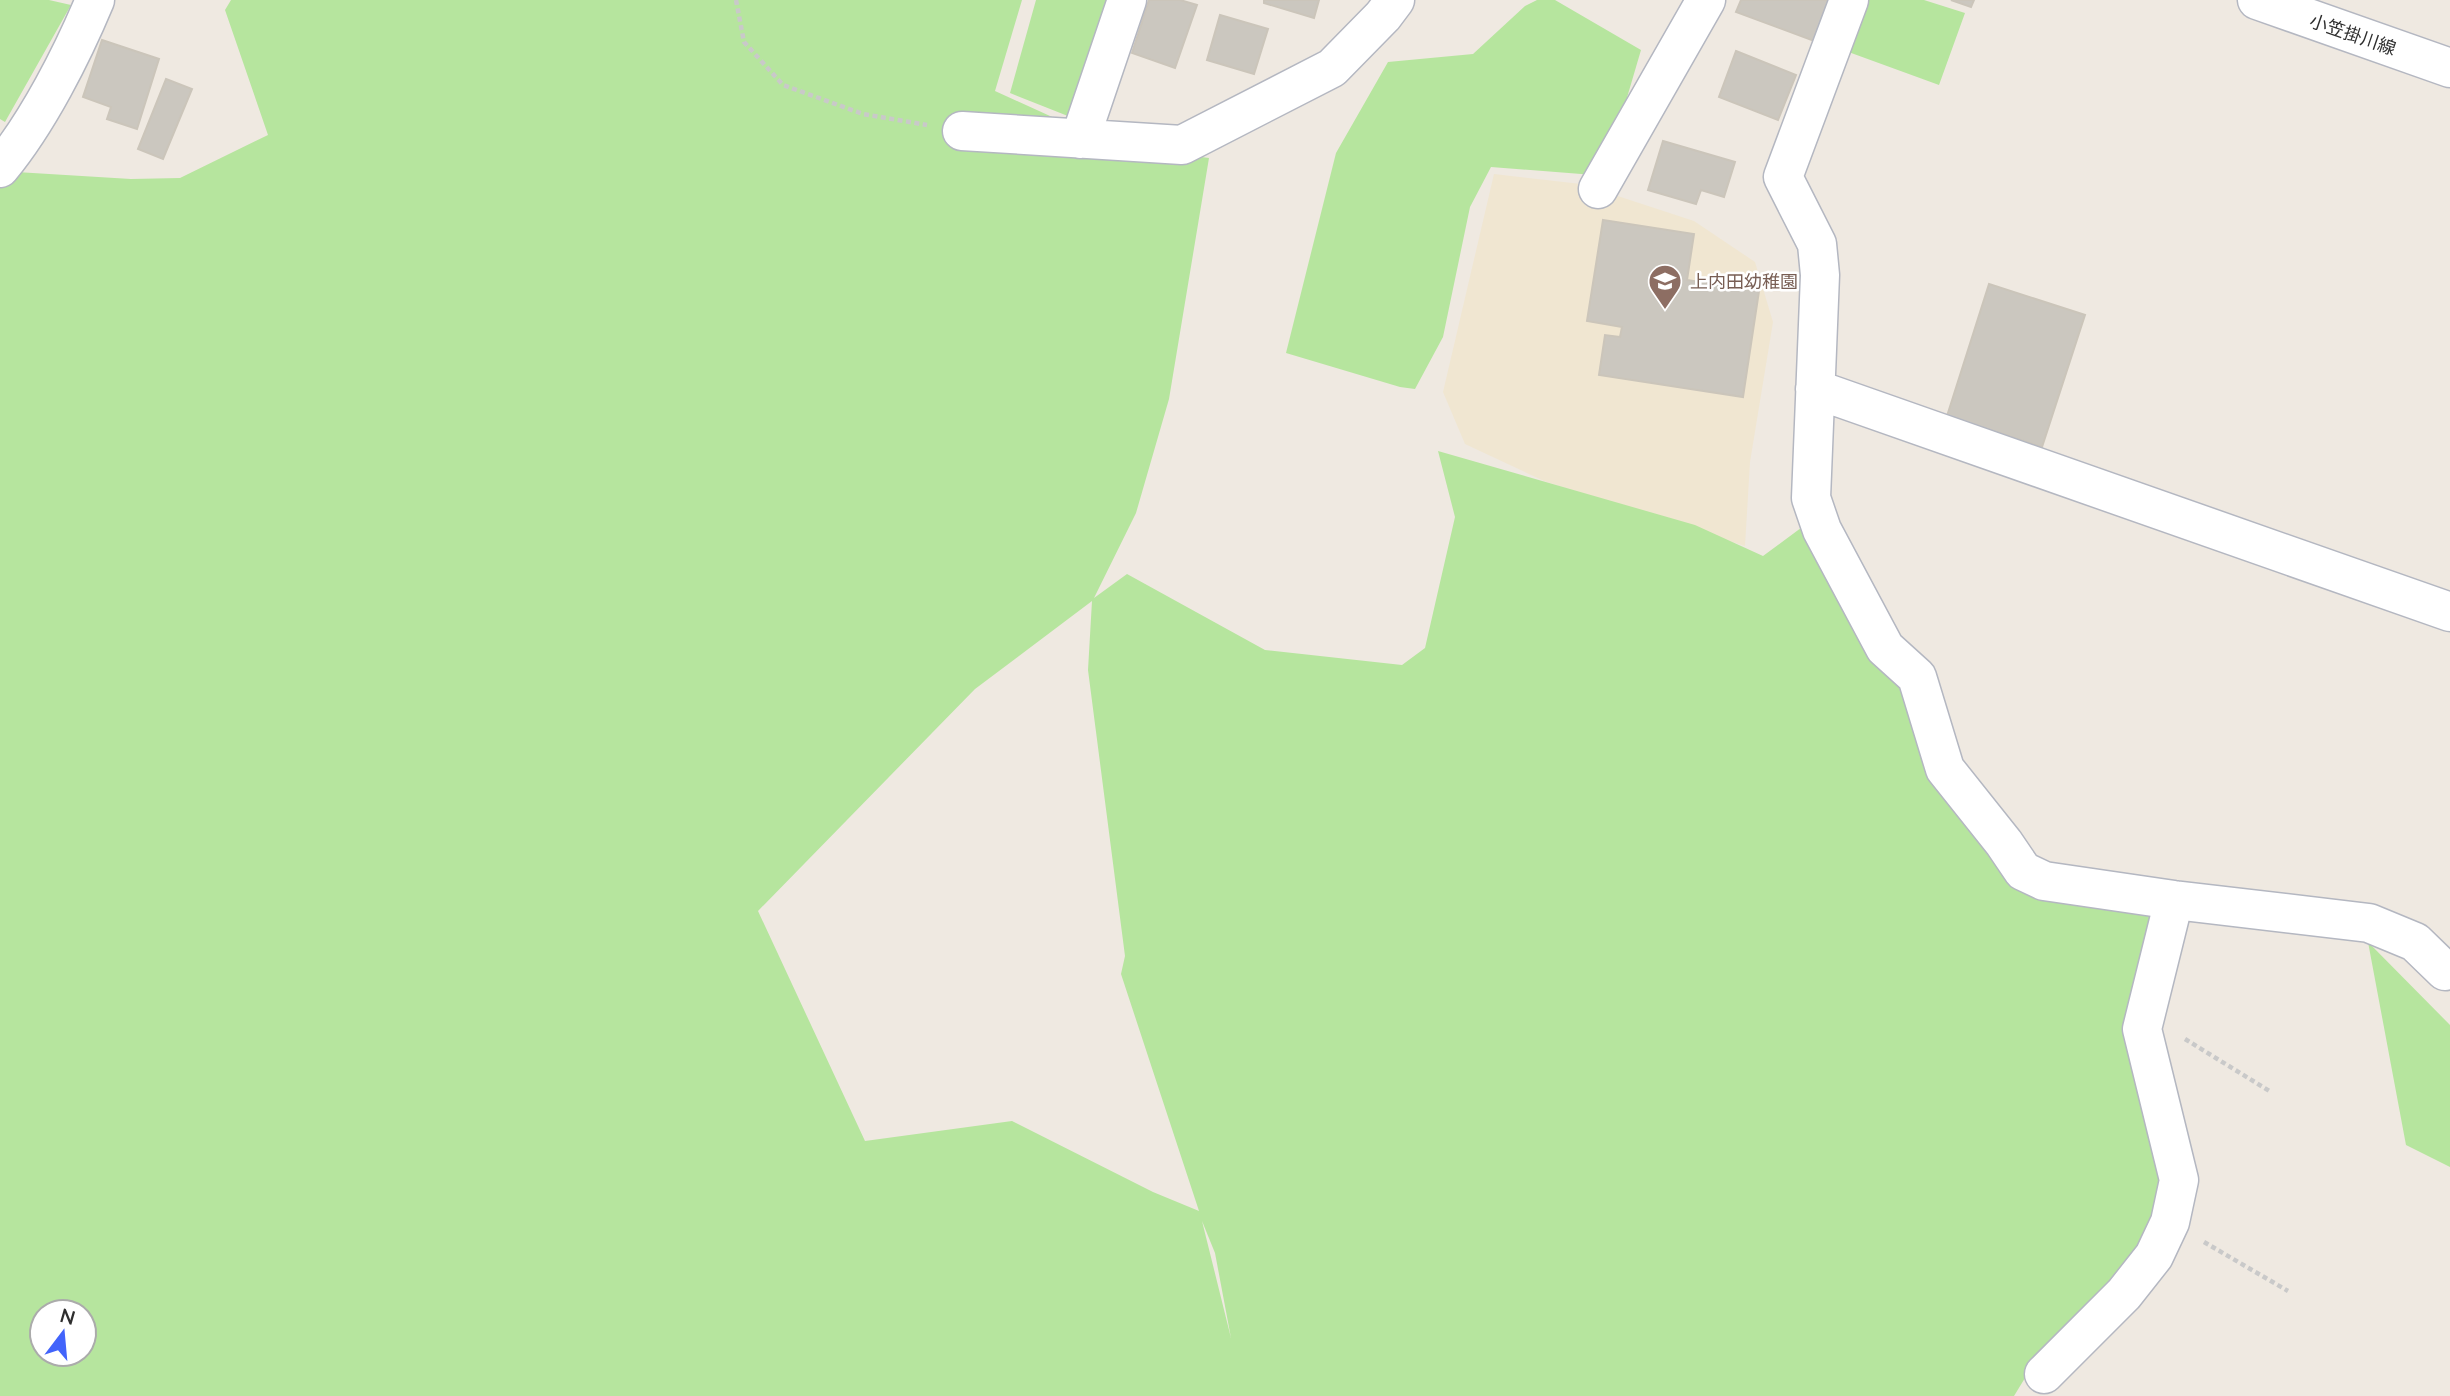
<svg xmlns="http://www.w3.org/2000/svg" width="2450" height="1396" viewBox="0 0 2450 1396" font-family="Lato,'Noto Sans JP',sans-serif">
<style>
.education{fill:#f0e6d1}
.green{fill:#b6e59e;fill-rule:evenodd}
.building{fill:#cbc7bf;stroke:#cbc5ba;stroke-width:2}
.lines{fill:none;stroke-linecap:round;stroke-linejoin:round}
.street-casing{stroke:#b4b7c1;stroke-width:41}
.secondary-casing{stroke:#b4b7c1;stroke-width:41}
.path{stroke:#c9c9c9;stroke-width:4.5;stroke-dasharray:5 3.5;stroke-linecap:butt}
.street{stroke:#fff;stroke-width:38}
.secondary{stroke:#fff;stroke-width:38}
.labels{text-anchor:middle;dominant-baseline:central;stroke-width:5;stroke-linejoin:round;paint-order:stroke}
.street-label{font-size:18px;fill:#2e2e2e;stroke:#fff}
.education-label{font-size:18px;fill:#785e54;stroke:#fff;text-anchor:start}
</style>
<rect width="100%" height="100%" fill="#efe9e1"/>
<path class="education" d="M1494,174L1581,184L1694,221L1755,262L1773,322L1750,462L1745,546L1544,481L1465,444L1443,392Z"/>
<path class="green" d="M0,0H49L71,5L5,122L0,119Z
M231,0H1022L995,91L1083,131L1043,137L1209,158L1169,399L1136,513L1094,598L1127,574L1265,650L1402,665L1425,648L1455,517L1438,451L1695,525L1763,556L1809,522L1909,702L1933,786L2015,889L2152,908L2165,1168L2155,1217L2128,1271L2036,1360L2014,1396H0V171L131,179L180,178L268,135L225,10ZM1092,601L1088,670L1125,956L1121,974L1199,1211L1153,1192L1012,1121L865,1141L758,911L975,689ZM1202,1221L1215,1253L1231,1338ZM42,1312H84V1354H42Z
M1036,0H1119L1078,120L1010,93Z
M1537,0H1555L1641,50L1626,101L1594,175L1491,167L1470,207L1443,337L1415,389L1400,387L1286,353L1336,153L1388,62L1473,54L1525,6Z
M1860,0H1924L1965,13L1939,85L1843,50Z
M2368,942L2450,1025V1167L2406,1145Z"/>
<path class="building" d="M1149,0H1180L1197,5L1175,68L1132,53Z
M1264,0H1319L1314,18L1264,3Z
M1741,0H1833L1817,42L1736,12Z
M1951,0H1974L1971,7Z
M1220,15L1268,29L1254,74L1207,60Z
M102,40L159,59L137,129L107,119L111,107L83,97Z
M1736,51L1796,75L1778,120L1719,97Z
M166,79L192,89L163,159L138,149Z
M1663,141L1735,162L1724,197L1701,190L1696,204L1648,190Z
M1603,220L1694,234L1687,280L1759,291L1743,397L1599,375L1605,335L1620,337L1622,327L1587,321Z
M1989,284L2085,315L2042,447L1947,416Z"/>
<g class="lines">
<defs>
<path id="street" d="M1849,0L1783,177L1817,244L1820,275L1811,498L1822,530L1885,648L1917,677L1945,769L2004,843L2023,871L2044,881L2174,900L2369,923L2415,942L2445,971
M962,131L1182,145L1332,68L1383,16L1395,0
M1080,139L1127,0
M0,168C38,122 72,55 95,0
M1598,189L1706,0
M1815,389L2450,612
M2044,1374L2124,1294L2154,1256L2170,1222L2179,1180L2142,1029L2174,900"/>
<path id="secondary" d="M2257,0L2450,68"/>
</defs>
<use href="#street" class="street-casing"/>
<use href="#secondary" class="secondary-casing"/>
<path class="path" d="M736,0L744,42L783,85L863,114L927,125
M2185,1039L2271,1092
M2204,1242L2288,1291"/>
<use href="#street" class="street"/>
<use href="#secondary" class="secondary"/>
</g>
<defs>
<symbol id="school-pin" viewBox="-11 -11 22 30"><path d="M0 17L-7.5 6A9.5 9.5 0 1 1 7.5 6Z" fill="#8d6e63" stroke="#fff"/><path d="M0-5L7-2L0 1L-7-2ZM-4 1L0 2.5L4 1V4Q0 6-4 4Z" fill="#fff"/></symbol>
</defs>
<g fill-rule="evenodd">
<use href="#school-pin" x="1646" y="262" width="38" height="52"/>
</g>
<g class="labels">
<g class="street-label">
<text transform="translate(2353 34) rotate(19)">小笠掛川線</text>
</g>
<g class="education-label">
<text x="1690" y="281">上内田幼稚園</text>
</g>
</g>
<g transform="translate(63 1333) rotate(16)"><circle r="33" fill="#ffffff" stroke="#ababab" stroke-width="2"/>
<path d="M0-5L12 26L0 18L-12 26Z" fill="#4264fb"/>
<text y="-10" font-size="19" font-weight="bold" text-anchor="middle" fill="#2e2e2e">N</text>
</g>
</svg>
